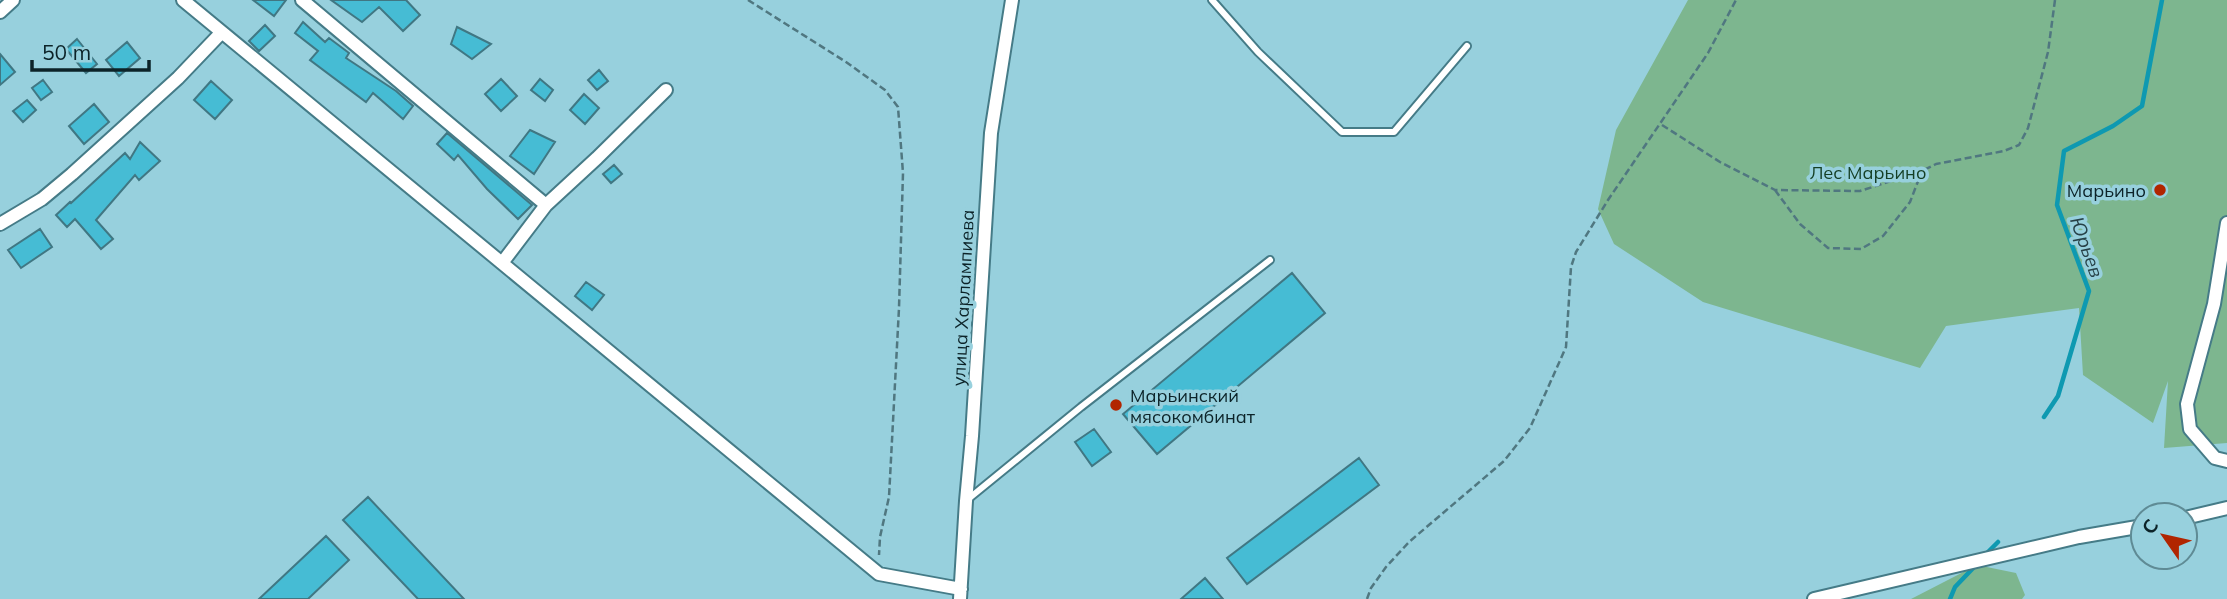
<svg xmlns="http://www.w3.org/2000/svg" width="2227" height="599" viewBox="0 0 2227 599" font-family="Mulish,sans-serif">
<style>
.green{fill:#7db68f}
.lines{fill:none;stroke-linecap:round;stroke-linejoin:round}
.stream{stroke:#0e99b1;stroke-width:4.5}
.building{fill:#46bcd4;stroke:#407783;stroke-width:2}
.lane-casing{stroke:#457b87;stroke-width:10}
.street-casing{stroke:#457b87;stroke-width:16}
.path{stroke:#507780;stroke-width:2.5;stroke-dasharray:7 3.5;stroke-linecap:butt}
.lane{stroke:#fff;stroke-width:6}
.street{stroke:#fff;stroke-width:12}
.poi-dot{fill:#b12500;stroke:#97d0dd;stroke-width:2.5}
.labels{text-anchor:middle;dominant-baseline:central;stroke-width:7;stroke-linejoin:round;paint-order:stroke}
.park-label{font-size:18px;fill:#153f25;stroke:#97d0dd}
.poi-label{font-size:18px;fill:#0c2328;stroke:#97d0dd;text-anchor:end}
.street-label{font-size:18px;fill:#0c2328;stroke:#97d0dd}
.water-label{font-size:19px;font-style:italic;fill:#274147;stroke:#97d0dd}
</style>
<rect width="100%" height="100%" fill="#97d0dd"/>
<path class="green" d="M1688,0H2227V443L2164,448L2168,381L2153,423L2083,375L2079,308L1946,326L1920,368L1703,302L1614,244L1598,209L1616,130Z
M1977,565L2016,573L2025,595L2022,599H1911Z"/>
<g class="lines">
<path class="stream" d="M2044,417L2058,396L2089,291L2057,205L2064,151L2113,126L2142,106L2162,0
M1985,555L1998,542
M1950,599L1955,587L1977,564"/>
</g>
<path class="building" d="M253,0H286L274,16Z
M331,0H406L420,15L403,31L379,7L362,22Z
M303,22L325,42L329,38L349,53L346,58L396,91L413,106L403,119L373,93L366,102L310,60L318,51L295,33Z
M265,25L275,36L259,51L249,41Z
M457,27L491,44L472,59L451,44Z
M77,39L97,64L86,73L66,49Z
M127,42L140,58L119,76L106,60Z
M0,54L15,72L0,85Z
M599,70L608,81L597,90L588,80Z
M501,79L517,96L501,111L485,94Z
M540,79L553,90L545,101L531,90Z
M43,80L52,92L41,100L32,88Z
M211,81L232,100L215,119L194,100Z
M584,94L599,108L585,124L570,110Z
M27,100L36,110L23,122L13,111Z
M94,104L109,122L84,144L69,126Z
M530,130L555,142L534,174L510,156Z
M447,133L532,205L518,219L487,189L458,155L454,160L437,144Z
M140,142L160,161L139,180L135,175L96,220L113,239L101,249L75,219L67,227L56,215L70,202L71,203L125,153L130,159Z
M614,165L622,174L611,183L603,174Z
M40,229L52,247L21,268L8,250Z
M1292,273L1325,313L1157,454L1123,414Z
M586,282L604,295L592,310L575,296Z
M1094,429L1111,452L1092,466L1075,442Z
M1359,458L1379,485L1247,584L1227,558Z
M368,497L464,599H418L343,520Z
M326,536L349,560L308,599H259Z
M1205,578L1223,599H1181Z"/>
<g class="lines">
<defs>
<path id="lane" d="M1212,0L1258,52L1342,132H1394L1467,46
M967,500L1081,407L1270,260"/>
<path id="street" d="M183,0L879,574L961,589
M302,0L546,205
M0,12L13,0
M2227,223L2214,304L2187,404L2190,429L2215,458L2227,461
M0,224L42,199L72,174L178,78L221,33
M502,263L546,205L597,158L666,90
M2185,518L2227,508
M960,599L966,501L972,436L991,133L1012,0
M1814,599L2079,537L2143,526"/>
</defs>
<use href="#lane" class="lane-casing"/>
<use href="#street" class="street-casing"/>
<path class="path" d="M748,0L846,62L885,90L898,107L903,173L899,308L889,497L880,537L879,555
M1662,125L1720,162L1775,190L1860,191L1922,171L1936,164L2004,151L2019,145L2028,128L2048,52L2055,0
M1775,190L1800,224L1828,248L1861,249L1883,236L1910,202L1922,171
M1367,599L1371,588L1386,567L1409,542L1504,461L1530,428L1566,347L1571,267L1576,252L1608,200L1708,53L1736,0"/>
<use href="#lane" class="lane"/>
<use href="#street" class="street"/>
</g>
<g class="poi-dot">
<circle cx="2160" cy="190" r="7"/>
<circle cx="1116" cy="405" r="7"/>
</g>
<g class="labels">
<g class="park-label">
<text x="1868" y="172">Лес Марьино</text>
</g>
<g class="poi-label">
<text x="2146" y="190">Марьино</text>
<text x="1130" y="395" text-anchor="start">Марьинский<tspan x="1130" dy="21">мясокомбинат</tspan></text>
</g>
<g class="street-label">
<text transform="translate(963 298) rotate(-87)">улица Харлампиева</text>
</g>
<g class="water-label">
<text transform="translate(2087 247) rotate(70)">Юрьев</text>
</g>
</g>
<g transform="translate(2164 536) rotate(304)"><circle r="33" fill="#97d0dd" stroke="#5f8b95" stroke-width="2"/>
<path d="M0-5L12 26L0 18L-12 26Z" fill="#b12500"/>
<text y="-10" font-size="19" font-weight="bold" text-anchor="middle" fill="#0c2328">С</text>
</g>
<path d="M32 60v10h117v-10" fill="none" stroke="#0c2328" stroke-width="3.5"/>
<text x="42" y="60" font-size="21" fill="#0c2328" stroke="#97d0dd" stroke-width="5" paint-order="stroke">50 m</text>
</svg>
